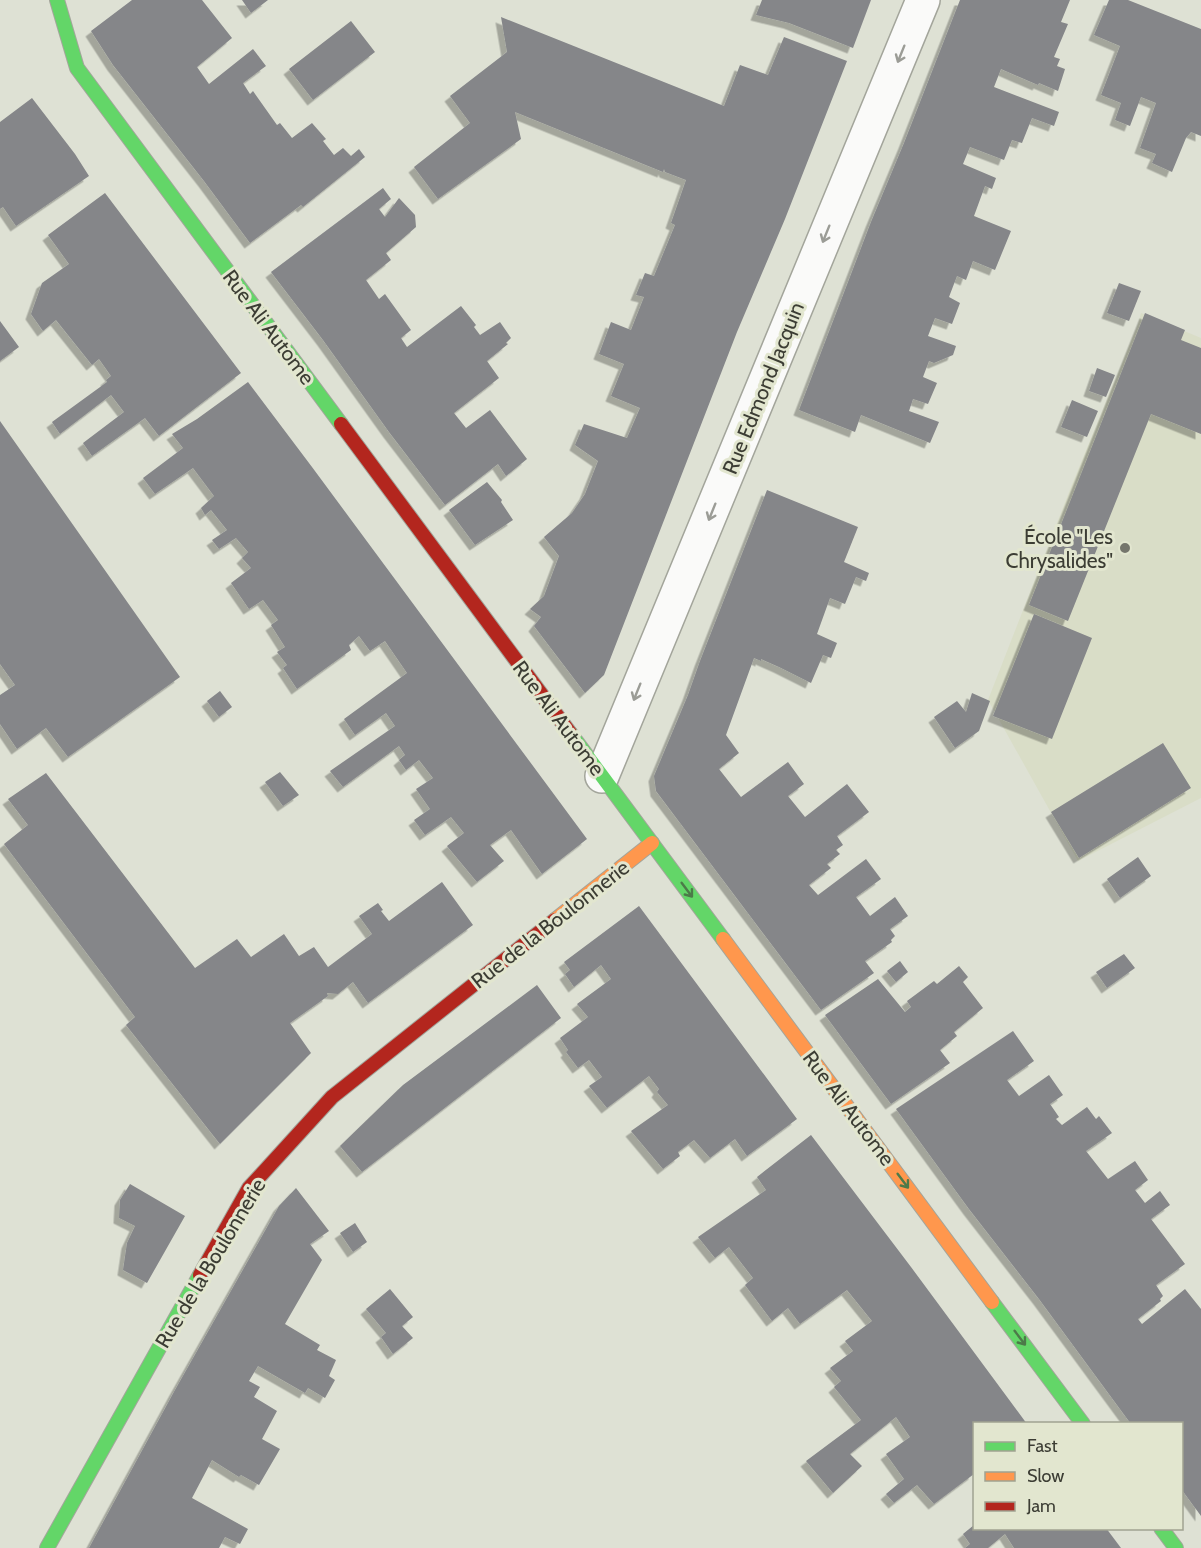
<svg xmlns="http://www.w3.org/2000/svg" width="1201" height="1548" viewBox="0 0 1201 1548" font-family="Cabin,sans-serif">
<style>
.built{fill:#d9ddc7}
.building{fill:#858689;filter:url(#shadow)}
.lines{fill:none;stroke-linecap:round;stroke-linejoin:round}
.street-casing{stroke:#a3a59b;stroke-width:36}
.fast-casing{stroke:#a3a59b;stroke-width:16}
.slow-casing{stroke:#a3a59b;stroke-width:16}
.jam-casing{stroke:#a3a59b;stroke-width:16}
.street{stroke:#fafaf9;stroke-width:33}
.fast{stroke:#63d668;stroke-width:14}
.slow{stroke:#ff974d;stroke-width:14}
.jam{stroke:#b3261e;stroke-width:14}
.oneway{stroke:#9b9c96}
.oneway2{stroke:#4c7a49}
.poi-dot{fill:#75766c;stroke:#e2e6cf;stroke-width:2}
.labels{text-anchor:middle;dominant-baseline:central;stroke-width:6;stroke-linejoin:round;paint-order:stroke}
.street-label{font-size:21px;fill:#3c3d34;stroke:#e2e6cf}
.poi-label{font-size:21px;fill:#3c3d34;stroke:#e2e6cf;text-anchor:end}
</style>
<defs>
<filter id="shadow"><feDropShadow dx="-5.5" dy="5.5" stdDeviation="0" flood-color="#0004"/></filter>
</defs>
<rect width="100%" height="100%" fill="#dee1d4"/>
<path class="built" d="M1141,313L1201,338V798L1078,861L988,700L1071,487L1138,324Z"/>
<path class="building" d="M132,0H202L232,38L197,67L209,84L253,49L266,66L243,83L250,94L253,91L277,125L280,123L292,138L312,123L326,139L323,141L334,155L343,148L351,156L359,149L365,157L303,207L301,205L250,243L204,181L113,65L91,31Z
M242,0H268L251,13Z
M762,0H871L853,48L789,23L756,15Z
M960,0H1070L1061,22L1068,24L1054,57L1060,59L1057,66L1065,69L1058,91L1039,83L1038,85L1001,69L994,87L1059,112L1054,126L1032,118L1022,143L1012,140L1004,160L970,147L963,164L996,178L992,189L985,186L974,216L1011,231L995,270L973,261L966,280L957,276L949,297L960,303L952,324L935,318L928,336L956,346L953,355L934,363L929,361L923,377L937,383L928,404L913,399L909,411L939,422L930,443L861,415L855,432L799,410L871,222L904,143Z
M1109,0H1128L1201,29V136L1191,132L1186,138L1172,172L1152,163L1156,154L1140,148L1156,103L1141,97L1130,126L1115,120L1121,103L1101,95L1120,46L1094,35Z
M501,17L724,106L740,65L768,75L784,37L847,61L785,219L737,332L604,675L585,693L534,626L541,617L530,609L544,596L559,556L544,537L572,513L585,494L598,461L575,445L584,424L627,438L640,408L611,396L624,364L599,354L611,322L631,330L644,297L636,295L645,273L654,276L675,225L671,223L686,180L665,172L664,169L663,172L515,112L521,139L438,199L414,167L470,123L450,96L507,52Z
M351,21L375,52L313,100L289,69Z
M32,98L75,154L89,176L16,226L3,207L0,209V122Z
M383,188L391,199L379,209L385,217L399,198L415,215L416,227L386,253L391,260L366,280L379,299L385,294L411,330L401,338L407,347L461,306L476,325L474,327L480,335L500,322L511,338L506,343L508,344L487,361L499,378L454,413L466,428L490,410L527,459L506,476L498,464L445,505L389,432L323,340L271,272Z
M105,193L241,373L159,436L145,418L92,456L83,443L124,412L111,395L60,434L52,422L107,382L106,380L111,376L99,359L92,365L56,320L43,331L31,314L42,283L69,264L48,235Z
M1119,283L1141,291L1129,321L1107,313Z
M1145,313L1185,330L1181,340L1201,348V434L1151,414L1068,621L1029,605Z
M0,321L19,347L0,361Z
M1097,368L1115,375L1106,397L1089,391Z
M248,382L312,467L587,839L542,874L511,830L490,845L504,861L477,882L447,846L464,833L451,817L425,835L414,820L430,809L416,789L433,778L419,760L406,770L399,760L405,755L399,746L343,787L330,771L395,726L386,713L355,735L344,719L407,673L385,641L370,651L359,636L349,645L351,650L297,689L283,668L287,665L277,652L285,647L271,625L278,620L263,600L249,609L231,583L251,568L242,558L248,552L236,538L219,549L212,540L227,530L211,510L205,515L201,508L214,496L193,468L155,494L143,478L183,448L172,434L197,419Z
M1072,400L1098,411L1087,437L1061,427Z
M0,421L180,677L68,757L46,728L17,749L0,724V695L15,685L0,664Z
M487,482L502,500L501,502L513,520L475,545L449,510Z
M767,490L858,527L844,562L869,573L866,581L856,577L845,604L830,598L817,634L837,643L831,658L823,655L811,683L779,667L761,659V661L754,658L726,735L739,753L719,769L741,797L788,762L804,784L788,796L805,817L847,784L869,812L837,836L843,845L836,850L840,854L827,864L831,868L809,885L818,895L866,859L881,879L856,897L870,916L895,897L908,916L890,929L895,936L891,940L892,942L865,961L874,973L821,1010L656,791L654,776L688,695L700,661Z
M1034,614L1092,638L1052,739L993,716Z
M220,691L232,707L219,717L207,701Z
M972,693L990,701L979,731L955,748L934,717L957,701L966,712Z
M1163,743L1191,788L1079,858L1051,812Z
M280,772L299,795L283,806L265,782Z
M46,773L195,968L237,939L251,957L284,934L299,956L314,947L328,967L372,934L359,916L378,903L383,910L381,911L389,921L442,882L473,925L368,1003L353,982L338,994L327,993L328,996L290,1023L311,1053L220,1144L126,1025L135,1017L4,844L28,825L8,799Z
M1138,857L1151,876L1120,898L1107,879Z
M639,906L797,1119L747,1156L735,1139L710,1158L694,1140L678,1152L680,1156L663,1169L631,1131L668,1105L657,1092L659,1089L649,1076L607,1108L589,1086L602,1077L589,1060L578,1068L566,1052L568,1050L560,1038L588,1017L577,1004L611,979L601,965L574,987L565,974L570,970L564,962Z
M1124,954L1135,968L1107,988L1096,972Z
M900,961L908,972L896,982L887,971Z
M959,966L968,977L963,982L983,1008L954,1032L957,1036L940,1050L950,1063L891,1104L825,1015L878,979L905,1012L911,1007L907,1001L934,981L937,984Z
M537,985L561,1018L362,1172L340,1146L403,1085Z
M1013,1031L1034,1061L1007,1080L1019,1096L1049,1075L1063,1095L1050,1104L1059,1117L1056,1119L1062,1125L1087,1107L1096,1119L1099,1116L1112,1133L1086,1151L1108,1179L1135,1161L1148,1180L1135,1190L1145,1203L1160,1191L1170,1205L1151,1219L1185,1264L1156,1285L1163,1296L1160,1299L1161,1301L1138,1319L1142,1324L1185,1289L1201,1309V1516L1182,1490V1424H1131L1039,1299L969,1209L896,1109Z
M811,1135L911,1267L1027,1424H974V1474L934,1504L917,1485L894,1503L886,1494L904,1479L886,1454L910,1437L896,1417L850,1454L862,1466L833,1493L806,1461L861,1420L834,1387L841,1381L830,1368L853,1351L845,1341L872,1321L847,1290L800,1324L788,1308L772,1321L745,1285L753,1278L729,1247L715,1258L698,1237L766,1190L757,1177Z
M130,1184L185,1216L147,1283L123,1270L127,1243L135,1226L119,1218L120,1200Z
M296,1188L329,1231L310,1244L322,1260L285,1324L320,1345L317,1350L336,1360L329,1376L335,1380L325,1398L308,1388L305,1393L258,1366L249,1381L260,1387L254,1397L277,1411L262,1439L280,1449L259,1485L241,1475L239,1477L212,1460L192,1498L248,1529L240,1544L225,1537L219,1548H89L175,1390L279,1206Z
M355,1223L367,1242L353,1252L340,1233Z
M390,1289L413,1317L402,1326L413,1338L393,1354L381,1337L386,1333L366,1309Z
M974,1525V1528H1106L1121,1548H1014L1005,1534L988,1548H965L970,1544L963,1534Z"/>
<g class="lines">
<defs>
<path id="street" d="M602,776L923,0"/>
<path id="fast" d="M57,0L77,68L341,424
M570,733L723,939
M992,1302L1083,1424
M1161,1528L1176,1548
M47,1548L200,1275"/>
<path id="slow" d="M555,920L652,843
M723,939L992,1302"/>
<path id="jam" d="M341,424L570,733
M200,1275L249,1188L332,1097L555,920"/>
</defs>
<use href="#street" class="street-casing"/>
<use href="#fast" class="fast-casing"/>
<use href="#slow" class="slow-casing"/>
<use href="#jam" class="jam-casing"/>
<use href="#street" class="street"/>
<use href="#fast" class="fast"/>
<use href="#slow" class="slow"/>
<use href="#jam" class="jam"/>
</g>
<defs><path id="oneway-shaft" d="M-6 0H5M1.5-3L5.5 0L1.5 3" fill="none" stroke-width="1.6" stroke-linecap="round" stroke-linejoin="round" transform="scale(1.5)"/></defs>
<g class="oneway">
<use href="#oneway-shaft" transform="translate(901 54) rotate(112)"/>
<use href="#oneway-shaft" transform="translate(826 234) rotate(112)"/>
<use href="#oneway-shaft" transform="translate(712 512) rotate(112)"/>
<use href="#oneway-shaft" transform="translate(637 692) rotate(112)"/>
</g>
<g class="oneway2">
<use href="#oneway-shaft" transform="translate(687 890) rotate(53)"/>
<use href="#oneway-shaft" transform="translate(903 1181) rotate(53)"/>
<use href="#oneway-shaft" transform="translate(1020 1338) rotate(53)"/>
</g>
<circle class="poi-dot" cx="1125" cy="548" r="6"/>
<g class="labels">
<g class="street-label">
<text transform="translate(269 327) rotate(53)">Rue Ali Autome</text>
<text transform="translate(763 388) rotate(-68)">Rue Edmond Jacquin</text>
<text transform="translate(559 718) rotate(53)">Rue Ali Autome</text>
<text transform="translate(550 924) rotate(-38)">Rue de la Boulonnerie</text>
<text transform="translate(849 1108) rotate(53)">Rue Ali Autome</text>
<text transform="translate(210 1263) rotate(-59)">Rue de la Boulonnerie</text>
</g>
<g class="poi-label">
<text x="1113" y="536">École "Les<tspan x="1113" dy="24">Chrysalides"</tspan></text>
</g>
</g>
<rect x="973" y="1422" width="210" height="108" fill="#e2e6cf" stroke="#a0a291" stroke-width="1.5"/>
<rect x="985" y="1442" width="30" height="9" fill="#63d668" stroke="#a0a291" stroke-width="1.5"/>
<text x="1027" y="1452" font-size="18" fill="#3c3d34">Fast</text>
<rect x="985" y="1472" width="30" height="9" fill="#ff974d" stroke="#a0a291" stroke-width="1.5"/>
<text x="1027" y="1482" font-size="18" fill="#3c3d34">Slow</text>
<rect x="985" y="1502" width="30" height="9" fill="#b3261e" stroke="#a0a291" stroke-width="1.5"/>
<text x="1027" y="1512" font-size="18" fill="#3c3d34">Jam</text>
</svg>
